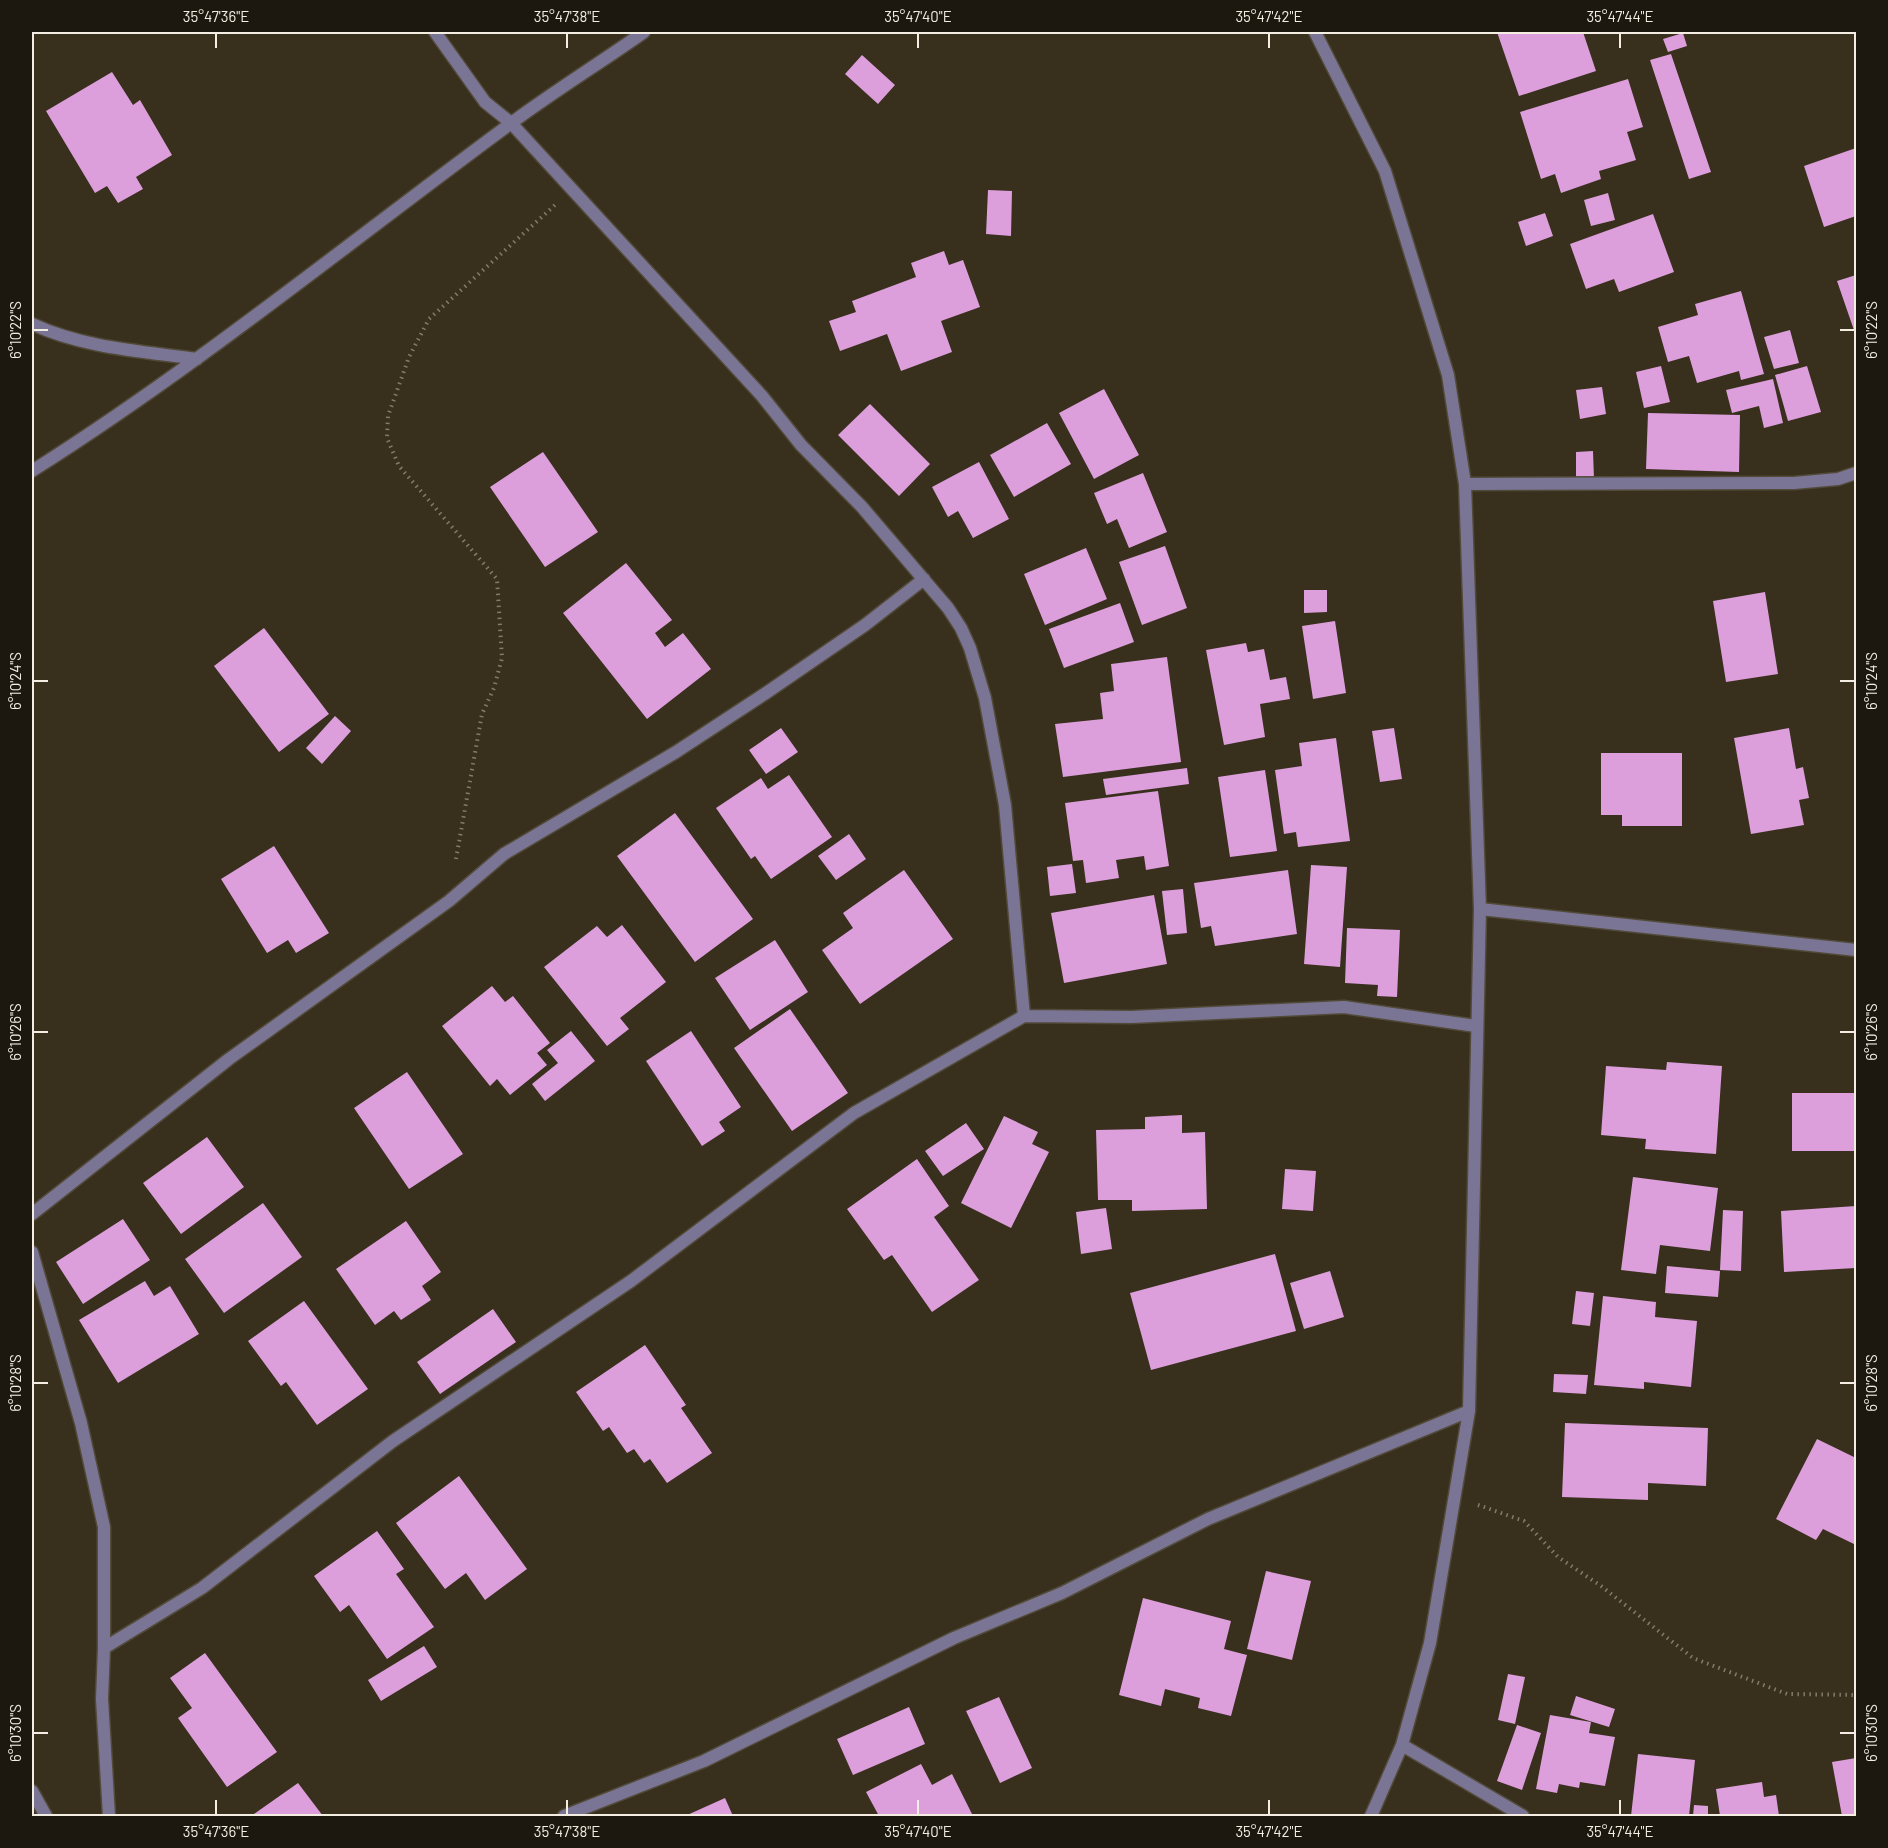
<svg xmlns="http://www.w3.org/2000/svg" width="1888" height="1848" viewBox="0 0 1888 1848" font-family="Barlow,sans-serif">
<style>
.building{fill:#dc9fdb}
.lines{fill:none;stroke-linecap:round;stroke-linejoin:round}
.service-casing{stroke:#524a39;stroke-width:15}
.minor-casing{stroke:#524a39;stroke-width:15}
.path{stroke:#837b6c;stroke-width:4;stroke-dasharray:1.5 4.5;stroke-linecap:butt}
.service{stroke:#7a7595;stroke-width:12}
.minor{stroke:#7a7595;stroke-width:12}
.ticks{fill:none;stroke:#f3ede2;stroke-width:2}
.neatline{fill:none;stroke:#f3ede2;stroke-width:2}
.ticks-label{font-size:15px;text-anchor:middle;fill:#f3ede2}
</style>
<rect width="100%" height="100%" fill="#382f1d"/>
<path class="building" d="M1497,32H1583L1596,71L1519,96Z
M1683,33L1687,46L1668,52L1663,39Z
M1671,54L1711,172L1689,179L1650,60Z
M862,55L895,85L878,104L845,74Z
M112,72L133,105L140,100L172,155L136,177L143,189L118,203L107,186L95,193L46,111Z
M1628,79L1643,127L1627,132L1636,160L1599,171L1601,179L1561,193L1555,174L1541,179L1520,112Z
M1856,148V216L1824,227L1804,166Z
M988,190L1012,191L1011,236L986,234Z
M1608,193L1615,220L1591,226L1584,200Z
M1545,213L1553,236L1526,246L1518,222Z
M1653,214L1674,272L1619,292L1614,279L1586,289L1570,244Z
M944,251L949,265L963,260L980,307L941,321L952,352L901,371L887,334L840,351L829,321L856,312L852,301L916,277L911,263Z
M1856,275V336L1837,281Z
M1741,291L1764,374L1741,380L1739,371L1697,383L1689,356L1668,362L1658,327L1698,315L1695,304Z
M1790,330L1799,363L1774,369L1764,337Z
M1661,366L1670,402L1644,408L1636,372Z
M1807,366L1821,412L1788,421L1775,375Z
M1773,379L1783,423L1764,428L1759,406L1732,413L1726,390Z
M1602,387L1606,414L1580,419L1576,390Z
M1104,389L1139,455L1094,479L1059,413Z
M870,404L930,464L899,496L838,435Z
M1648,413L1740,415L1739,472L1646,469Z
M1047,423L1071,464L1014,497L990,455Z
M1593,451L1594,479L1576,480V452Z
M543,452L598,532L545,567L490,487Z
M979,462L1009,519L973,538L958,511L948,517L932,487Z
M1143,473L1167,532L1129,548L1117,519L1107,524L1094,493Z
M1165,546L1187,608L1142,625L1119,562Z
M1086,548L1107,599L1045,625L1024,574Z
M626,563L672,620L655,633L665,647L683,633L711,669L647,719L563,613Z
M1304,590H1327V612L1304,613Z
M1765,592L1778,674L1726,682L1713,601Z
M1120,603L1134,642L1064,668L1049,629Z
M1335,621L1346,693L1313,699L1302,626Z
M264,628L329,714L279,752L214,666Z
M1246,643L1248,652L1264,649L1270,680L1286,677L1290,699L1260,704L1265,737L1224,745L1206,650Z
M1167,657L1181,762L1063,777L1055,724L1103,719L1100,693L1114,691L1111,664Z
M335,716L351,731L322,764L306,748Z
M781,728L798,752L766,774L749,750Z
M1394,728L1402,779L1380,782L1372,731Z
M1789,728L1796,769L1803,767L1809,798L1799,800L1804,825L1751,834L1734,738Z
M1336,738L1350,841L1298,847L1296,832L1284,834L1275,770L1302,766L1299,743Z
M1601,753H1682V826H1622V815H1601Z
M1187,768L1189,784L1106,795L1103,779Z
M1265,770L1277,851L1230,857L1218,777Z
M789,775L832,837L771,879L755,856L751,859L716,808L761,778L768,789Z
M1158,791L1169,866L1146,870L1144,856L1116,860L1119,878L1086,883L1083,860L1073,861L1065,803Z
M675,813L753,919L695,962L617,856Z
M849,834L866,859L836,880L818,856Z
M274,846L329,933L296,953L288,940L267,953L221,879Z
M1072,864L1076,893L1050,896L1047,867Z
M1311,865L1347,867L1340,967L1304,964Z
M904,870L953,939L860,1004L822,950L853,928L843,913Z
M1288,870L1297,934L1215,946L1211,926L1201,928L1194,883Z
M1183,889L1187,933L1167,935L1162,891Z
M1154,895L1167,964L1064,983L1051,913Z
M622,925L666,982L620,1018L629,1029L607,1046L544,967L597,926L607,937Z
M1347,928L1400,930L1397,997L1377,996L1378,985L1345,983Z
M775,940L808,992L750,1030L715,978Z
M492,986L505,1002L513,996L550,1043L537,1053L547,1065L510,1095L497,1079L490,1086L442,1026Z
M790,1009L848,1093L792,1131L734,1048Z
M571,1031L595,1061L545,1101L532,1084L558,1063L547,1050Z
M691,1031L741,1107L719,1122L725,1131L702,1146L646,1061Z
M1667,1062L1722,1066L1716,1154L1645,1149L1646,1139L1601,1135L1606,1066L1666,1070Z
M407,1072L463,1154L409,1189L354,1108Z
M1792,1093H1856V1151H1792Z
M1182,1115V1133L1205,1132L1207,1209L1132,1211V1200H1098L1096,1130L1145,1129V1117Z
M1004,1116L1038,1132L1032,1144L1049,1152L1011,1228L961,1203Z
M966,1123L984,1149L943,1176L925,1151Z
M207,1137L244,1187L181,1234L143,1183Z
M917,1159L949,1206L934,1217L979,1280L932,1312L892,1255L884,1260L847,1209Z
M1285,1169L1316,1171L1313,1211L1282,1209Z
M1633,1177L1718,1188L1710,1251L1660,1245L1656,1274L1621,1270Z
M263,1203L302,1257L224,1313L185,1259Z
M1856,1206V1268L1784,1272L1781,1211Z
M1106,1208L1112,1249L1081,1254L1076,1212Z
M1723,1210L1743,1211L1741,1271L1720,1270Z
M123,1219L150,1260L83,1304L56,1262Z
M406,1221L441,1272L422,1286L431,1300L401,1320L394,1311L375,1325L336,1269Z
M1275,1254L1296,1331L1151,1370L1130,1293Z
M1667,1266L1720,1271L1718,1297L1665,1293Z
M1330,1271L1344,1317L1304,1329L1290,1283Z
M145,1281L154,1296L170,1286L199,1334L118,1383L79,1320Z
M1576,1291L1594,1293L1590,1326L1572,1324Z
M1603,1296L1656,1302L1655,1317L1697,1321L1691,1387L1644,1382V1389L1594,1385Z
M304,1301L368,1389L317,1425L286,1382L281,1386L248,1341Z
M493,1309L516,1342L440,1394L417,1362Z
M645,1345L686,1405L681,1408L712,1453L667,1483L650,1459L644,1463L634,1449L627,1453L609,1427L603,1431L576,1392Z
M1554,1374L1588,1375L1586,1394L1553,1392Z
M1565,1423L1708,1428L1706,1486L1648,1483V1500L1562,1497Z
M1817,1439L1856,1458V1545L1823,1529L1816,1540L1776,1519Z
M459,1476L527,1569L485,1600L466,1573L445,1589L396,1523Z
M377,1531L404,1569L396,1574L434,1627L387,1659L349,1605L340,1612L314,1576Z
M1266,1571L1311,1581L1292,1660L1247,1649Z
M1143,1598L1231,1621L1224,1649L1247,1655L1231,1716L1198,1708L1200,1698L1165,1689L1161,1706L1119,1695Z
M424,1646L437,1667L381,1701L368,1680Z
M205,1653L277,1752L227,1787L178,1718L192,1708L170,1678Z
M1508,1674L1525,1677L1515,1724L1498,1720Z
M1576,1696L1615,1709L1609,1727L1570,1715Z
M999,1697L1032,1768L1000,1783L966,1711Z
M909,1707L925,1744L853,1775L837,1739Z
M1550,1715L1591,1722L1589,1733L1615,1737L1605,1786L1580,1782L1579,1788L1559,1784L1557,1793L1536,1789Z
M1517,1725L1541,1733L1522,1790L1497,1781Z
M1638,1754L1695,1760L1689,1816H1631Z
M1856,1758V1816H1842L1832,1762Z
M921,1764L932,1785L952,1774L973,1816H879L866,1792Z
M1762,1782L1764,1797L1776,1795L1779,1816H1720L1716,1789Z
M298,1783L323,1816H251Z
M725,1798L733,1816H685Z
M1694,1805L1708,1806V1816H1693Z"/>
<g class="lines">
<defs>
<path id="service" d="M32,1791L46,1816"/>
<path id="minor" d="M435,32L485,102L511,123L762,396L801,445L862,507L948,608L961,628L970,648L985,698L1005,805L1024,1016
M1315,32L1385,171L1448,375L1465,484L1480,909L1469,1411L1430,1643L1402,1745L1371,1816
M32,324C84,348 140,351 197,359
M32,471C198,366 351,241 510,124C553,92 600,63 644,32
M1465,484L1794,483L1838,479L1856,473
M1480,909L1856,950
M32,1214L229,1059L449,901L504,854L676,752L766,693L865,625L924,579
M32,1252L81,1423L104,1527V1648
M1402,1745L1523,1816
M109,1816L102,1699L104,1648L202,1588L393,1441L631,1281L854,1113L1024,1016L1131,1017L1344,1007L1476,1026
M564,1816L704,1761L954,1638L1062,1593L1208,1519L1469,1411"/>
</defs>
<use href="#service" class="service-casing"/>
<use href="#minor" class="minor-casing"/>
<path class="path" d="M456,859L482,714L494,688L502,658L497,579L399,466L387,438L388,416L409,357L429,319L555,205
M1478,1505L1524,1521L1558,1557L1601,1586L1693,1658L1787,1694L1856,1695"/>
<use href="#service" class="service"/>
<use href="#minor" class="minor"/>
</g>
<path class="ticks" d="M216,33V48M567,33V48M918,33V48M1269,33V48M1620,33V48M33,330H48M1840,330H1855M33,681H48M1840,681H1855M33,1032H48M1840,1032H1855M33,1383H48M1840,1383H1855M33,1733H48M1840,1733H1855M216,1800V1815M567,1800V1815M918,1800V1815M1269,1800V1815M1620,1800V1815"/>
<rect width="1888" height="1848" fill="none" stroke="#1c1810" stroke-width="66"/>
<rect x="33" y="33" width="1822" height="1782" class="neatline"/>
<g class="ticks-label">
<text x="216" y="22">35°47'36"E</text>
<text x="567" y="22">35°47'38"E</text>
<text x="918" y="22">35°47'40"E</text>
<text x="1269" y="22">35°47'42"E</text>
<text x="1620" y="22">35°47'44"E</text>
<text transform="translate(16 330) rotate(-90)" y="5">6°10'22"S</text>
<text transform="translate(1872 330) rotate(-90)" y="5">6°10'22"S</text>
<text transform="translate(16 681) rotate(-90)" y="5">6°10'24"S</text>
<text transform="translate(1872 681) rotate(-90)" y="5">6°10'24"S</text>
<text transform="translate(16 1032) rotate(-90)" y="5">6°10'26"S</text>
<text transform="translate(1872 1032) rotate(-90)" y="5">6°10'26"S</text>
<text transform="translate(16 1383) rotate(-90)" y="5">6°10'28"S</text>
<text transform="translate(1872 1383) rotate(-90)" y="5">6°10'28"S</text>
<text transform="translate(16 1733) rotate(-90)" y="5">6°10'30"S</text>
<text transform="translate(1872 1733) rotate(-90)" y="5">6°10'30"S</text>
<text x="216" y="1837">35°47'36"E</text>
<text x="567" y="1837">35°47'38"E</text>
<text x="918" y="1837">35°47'40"E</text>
<text x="1269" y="1837">35°47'42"E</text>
<text x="1620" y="1837">35°47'44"E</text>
</g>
</svg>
